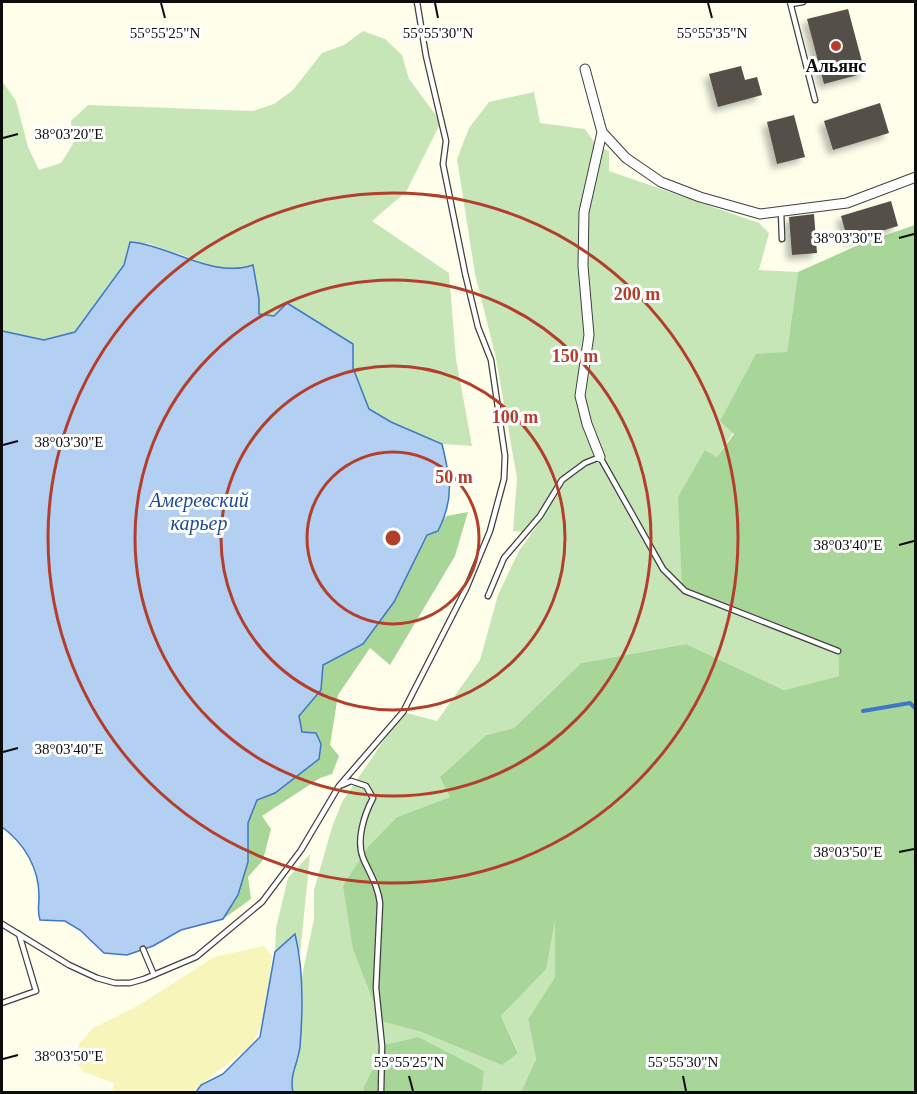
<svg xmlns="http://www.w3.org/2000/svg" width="917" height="1094" viewBox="0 0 917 1094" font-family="Georgia,serif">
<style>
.green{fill:#c7e6b7}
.forest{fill:#a8d698}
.sand{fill:#f7f5ba}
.water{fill:#b3cff2;stroke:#3e77c5;stroke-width:1.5}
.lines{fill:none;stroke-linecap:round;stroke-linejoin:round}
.stream{stroke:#3e77c5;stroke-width:4}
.building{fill:#544f49;filter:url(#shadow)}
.service-casing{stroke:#3f3f3f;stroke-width:7}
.minor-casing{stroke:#3f3f3f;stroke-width:11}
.service{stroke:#fff;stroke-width:4.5}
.minor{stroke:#fff;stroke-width:9}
.ticks{fill:none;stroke:#0c0c0c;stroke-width:2}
.ring{fill:none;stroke:#b43e2c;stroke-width:3}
.poi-dot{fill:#b43e2c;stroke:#fff;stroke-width:2}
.labels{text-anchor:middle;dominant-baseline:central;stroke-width:6;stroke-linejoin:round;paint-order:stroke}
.poi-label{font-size:18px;font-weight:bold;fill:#0c0c0c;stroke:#fff}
.water-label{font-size:20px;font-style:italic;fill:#1d4b96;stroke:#fff}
.ticks-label{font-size:15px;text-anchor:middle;fill:#0c0c0c;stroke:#fff;stroke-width:6;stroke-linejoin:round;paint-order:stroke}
.centre{fill:#b43e2c;stroke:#fff;stroke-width:3}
.ring-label{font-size:18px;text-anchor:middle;font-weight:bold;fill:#b43e2c;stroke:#fff;stroke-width:6;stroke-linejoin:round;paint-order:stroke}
</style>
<defs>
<filter id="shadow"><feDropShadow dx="-5" dy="5" stdDeviation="3" flood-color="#0004"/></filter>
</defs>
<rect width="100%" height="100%" fill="#fefeeb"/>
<path class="green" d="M363,31L385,39L402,55L409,79L441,122L406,192L372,221L449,273L456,359L472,446L442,444L391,422L369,409L353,368V344L274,316L259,314V299L242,269L219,268L147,243L124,265L75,332L44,340L2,331V81L16,101L28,147L39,170L61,163L73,144L71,121L88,105L253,111L274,104L293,90L322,53L344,45Z
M534,92L540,123L585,129L597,146L609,151V171L759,223L769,233L759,270L798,272L787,352L717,457L705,450L682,585L832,646L838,649L839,676L784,690L686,644L581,663L514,728L486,735L441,776L450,797L397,817L381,1021L518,1052L501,1016L545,969L555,915V977L528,1019L536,1059L521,1092H482L484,1071L364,1087V1092H293L291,1082L300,1048L301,981L314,919V890L332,827L342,802L403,712L437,721L480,660L498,595L519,551L539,523L524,532L513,531L517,478L496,358L475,274L457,159L469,128L489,102Z
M310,854L300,955L295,934L275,952L276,928L288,878Z"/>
<path class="forest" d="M915,225V1092H521L536,1059L528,1019L555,977V920L546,969L501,1016L518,1053L502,1065L422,1032L381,1021L353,949L343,886L368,847L397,817L450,797L440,777L486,735L514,728L581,663L686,644L784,690L839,676L838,649L832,646L682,586L678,497L705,450L717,457L734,434L720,421L756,354L787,352L798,272L863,243Z
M468,512L455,556L390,665L370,648L338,695L330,745L339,756L332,774L320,778L262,816L271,829L263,860L248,877L251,899L223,919L238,895L248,863V823L257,799L275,793L321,744L316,734L301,732L299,716L321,690L323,665L363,644L394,602L427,535L438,531L446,516Z
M418,1037L484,1071L482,1092H364V1087L385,1045Z"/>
<path class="sand" d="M264,946L272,956C269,978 268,1015 258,1034C248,1054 209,1074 194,1092H112L114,1083L84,1072L76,1062L79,1044L93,1028L141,1004L214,957Z"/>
<path class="water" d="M130,242C170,245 213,279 253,265L259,299V314L274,316L287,303L353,344V368L369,409L391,422L442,444C450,477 455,498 438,531L427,535L394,602L363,644L323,665L321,690L299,716L302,732L316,733L321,744L319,759L275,793L257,800L248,823V862L238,895L223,919L181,930L153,946L127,955L104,953L80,930L65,921L40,920C37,911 39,906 39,896C39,868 24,843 2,827V331L44,340L75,332L124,265Z
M295,934C304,970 303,1010 300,1047C298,1063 289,1076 293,1092H196L201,1085L223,1074L260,1037L275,952Z"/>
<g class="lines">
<path class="stream" d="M863,711L910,703L916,709"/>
</g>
<path class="building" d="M848,9L865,73L824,84L807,19Z
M741,66L745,80L757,77L762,95L718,107L709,74Z
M880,103L889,133L833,150L824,121Z
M794,115L805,157L777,164L767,122Z
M891,201L898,226L848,241L841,216Z
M814,214L817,253L792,255L789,217Z"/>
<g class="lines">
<defs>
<path id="service" d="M790,2L815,100
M791,4L803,2
M781,212L782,239
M488,596L504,558L540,516L562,480L585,463L600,457L663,569L685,591L838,651
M342,785L351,781L366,786L373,798C364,815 356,840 363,858C370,874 378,886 380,903L376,988L382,1046L381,1092
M2,924L69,965L97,978L115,983H130L144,979L196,957L262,902L301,850L339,786L403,712L466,589L490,531L504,479L505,456L491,360L478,327L465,273L443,164L446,141L426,56L417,2
M143,949L154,975
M2,1003L36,991L19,934"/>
<path id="minor" d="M585,69L602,132L626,158L661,182L700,197L760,214L847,203L916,177
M600,457L587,424L580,396L589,335L583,266L584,212L602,132"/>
</defs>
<use href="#service" class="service-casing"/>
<use href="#minor" class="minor-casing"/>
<use href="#service" class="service"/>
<use href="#minor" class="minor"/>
</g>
<path class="ticks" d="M161,3L165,18M435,3L438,18M708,3L712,18M3,138L18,134M899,238L914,234M3,445L18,441M899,545L914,541M3,752L18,748M899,852L914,849M3,1059L18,1055M409,1076L413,1091M683,1076L686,1091"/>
<g class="ring">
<circle cx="393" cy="538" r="86"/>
<circle cx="393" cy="538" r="172"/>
<circle cx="393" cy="538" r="258"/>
<circle cx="393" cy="538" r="345"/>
</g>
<circle class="poi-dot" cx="836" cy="46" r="6"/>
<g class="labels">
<g class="poi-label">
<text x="836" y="66">Альянс</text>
</g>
<g class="water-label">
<text x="199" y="500">Амеревский<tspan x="199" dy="23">карьер</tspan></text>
</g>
</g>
<g class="ticks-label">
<text x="165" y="38">55°55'25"N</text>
<text x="438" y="38">55°55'30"N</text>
<text x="712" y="38">55°55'35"N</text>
<text x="69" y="139">38°03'20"E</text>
<text x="848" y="243">38°03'30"E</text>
<text x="69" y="447">38°03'30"E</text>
<text x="848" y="550">38°03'40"E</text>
<text x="69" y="754">38°03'40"E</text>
<text x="848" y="857">38°03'50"E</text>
<text x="69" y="1061">38°03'50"E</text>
<text x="409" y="1067">55°55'25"N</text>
<text x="683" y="1067">55°55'30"N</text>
</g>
<circle cx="393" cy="538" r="9" class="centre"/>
<g class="ring-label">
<text x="637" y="300">200 m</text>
<text x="575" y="362">150 m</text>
<text x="515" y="423">100 m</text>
<text x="454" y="483">50 m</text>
</g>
<rect width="917" height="1094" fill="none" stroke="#0c0c0c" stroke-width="6"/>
</svg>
